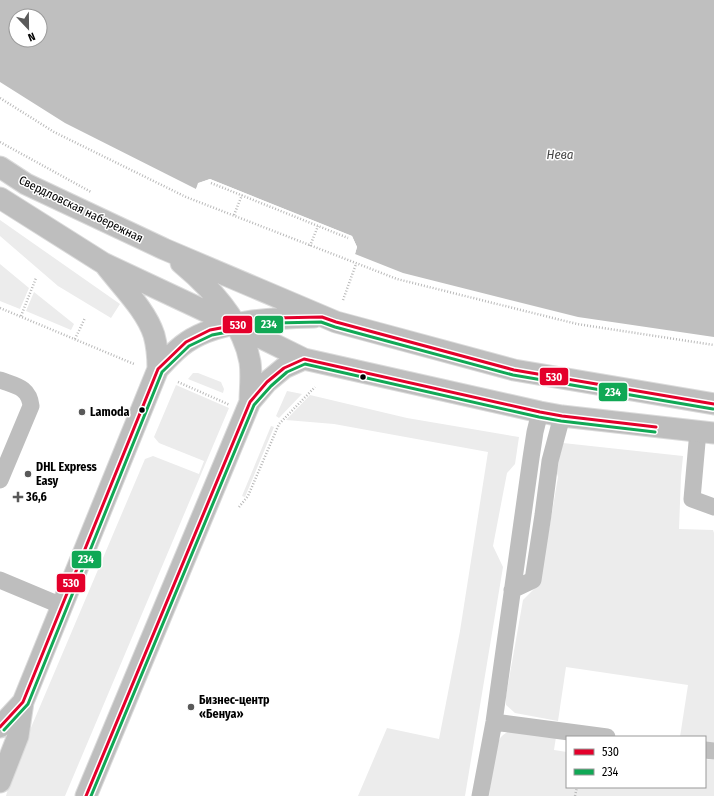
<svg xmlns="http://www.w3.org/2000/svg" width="714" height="796" viewBox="0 0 714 796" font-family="'Fira Sans Condensed',sans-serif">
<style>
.green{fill:#ececec}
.water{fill:#bfbfbf;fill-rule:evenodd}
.pier{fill:#fff}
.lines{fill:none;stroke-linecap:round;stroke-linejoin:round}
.major-casing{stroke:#dbdbdb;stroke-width:23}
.path{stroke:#b9b9b9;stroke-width:2.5;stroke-dasharray:1 2;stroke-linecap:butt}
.minor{stroke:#bebebe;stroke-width:17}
.major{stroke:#bebebe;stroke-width:21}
.bus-1-casing{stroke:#fff;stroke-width:6}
.bus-2-casing{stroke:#fff;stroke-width:6}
.bus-1{stroke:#e4002b;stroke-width:3}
.bus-2{stroke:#10a855;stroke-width:3}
.bus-dot{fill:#000;stroke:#fff;stroke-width:1.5}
.poi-dot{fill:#595959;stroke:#fff;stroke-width:1.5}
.labels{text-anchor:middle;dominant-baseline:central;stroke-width:3;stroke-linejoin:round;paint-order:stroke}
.street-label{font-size:12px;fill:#000;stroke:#fff}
.poi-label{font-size:12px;font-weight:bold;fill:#000;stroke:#fff;text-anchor:start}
.water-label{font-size:13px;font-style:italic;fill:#444;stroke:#fff}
.line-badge{stroke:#fff;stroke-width:1.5}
.badge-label{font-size:11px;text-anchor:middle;font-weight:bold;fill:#fff}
</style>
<rect width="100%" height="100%" fill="#fff"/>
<path class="green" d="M0,220L120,304L111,318L58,286L0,236Z
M0,264L29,288L20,309L0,301Z
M34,292L74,324L71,330L26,311Z
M193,373H198L221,382L224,389L223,393L188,379Z
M176,385L229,408L65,796H6L13,770L145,459L153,456L199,474L204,461L159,443L154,437Z
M287,391L302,394L279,418L276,416Z
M310,395L407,418L519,437L515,464L507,473L493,546L503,567L465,796H358L387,728L439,739L460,631L488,452L334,424L286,420Z
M271,426L274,427L245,497L242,496Z
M563,443L683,456L681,476L679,529L713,530L714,533V745L705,743V737H680L688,685L566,667L558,721L515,713L506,705V696L523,600L540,583L558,477L556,470Z
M511,730L556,737L554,750L567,752V787H705V759L714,760V796H489C491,781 493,749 501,737C504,734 507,732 511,730Z"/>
<path class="water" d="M0,0H714V337L578,317L403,273L355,254L357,247L352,236L210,179L199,183L196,189L65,123L0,82ZM16,16H40V40H16Z"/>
<path class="pier" d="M210,179L352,236L357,247L355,254L353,253L355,247L351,238L210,181L200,185L198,190L196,189L198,183Z"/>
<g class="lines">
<defs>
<path id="major" d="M0,167L26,184L164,249L336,322L514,370L714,404
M0,198L103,263L235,325L304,359L540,412L562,416L714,433
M181,263C211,288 243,323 250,362C252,375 250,389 250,402
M158,369C167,360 176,349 187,342C219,320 276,318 314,317
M0,727L23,702
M0,782L18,736L23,702L158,369C158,358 157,346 154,335C146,310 122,287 106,266
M86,796L250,402L267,382L284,368L304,359"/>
</defs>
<use href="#major" class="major-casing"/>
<path class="path" d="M0,98L54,132L186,197L397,279L577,324L714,345
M0,142L91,192
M211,183L348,238
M234,215L242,195
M310,246L318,226
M343,300L356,264
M0,308L134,364
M21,316L36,278
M75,339L85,318
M178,382L230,405
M239,507L248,496L279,424L315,387
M575,796L577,787"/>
<path class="minor" d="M0,380C16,386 29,387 31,406L0,480
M698,431L692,499L714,507
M0,580L62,606
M512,590L533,580L543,515L550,461L562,416
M494,722L607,737
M705,750L714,751
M480,796L494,722L531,458L535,432L540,412"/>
<use href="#major" class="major"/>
<defs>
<path id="bus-1" d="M0,727L23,702L158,369L186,342L210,330L274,318L322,317L336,322L514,370L714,404
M86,796L250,402L267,382L284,368L304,359L540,412L562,416L656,427"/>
<path id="bus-2" d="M4,730L28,704L162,372L189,346L212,335L275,323L321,322L335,327L513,375L713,409
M91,796L254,405L271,386L287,372L305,364L539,417L561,421L655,432"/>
</defs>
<use href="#bus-1" class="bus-1-casing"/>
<use href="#bus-2" class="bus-2-casing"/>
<use href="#bus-1" class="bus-1"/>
<use href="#bus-2" class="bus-2"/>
</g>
<g class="bus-dot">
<circle cx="363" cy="377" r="3.5"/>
<circle cx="142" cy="410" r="3.5"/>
</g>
<g class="poi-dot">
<circle cx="82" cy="412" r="4"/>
<circle cx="28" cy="474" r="4"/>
<path d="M16 491h4v4h4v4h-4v4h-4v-4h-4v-4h4z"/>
<circle cx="191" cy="707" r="4"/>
</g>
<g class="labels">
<g class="street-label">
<text transform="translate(81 209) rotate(26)">Свердловская набережная</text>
</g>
<g class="poi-label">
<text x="90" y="412">Lamoda</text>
<text x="36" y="467">DHL Express<tspan x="36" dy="14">Easy</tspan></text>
<text x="26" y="497">36,6</text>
<text x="199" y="700">Бизнес-центр<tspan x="199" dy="14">«Бенуа»</tspan></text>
</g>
<g class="water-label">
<text x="560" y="154">Нева</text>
</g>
</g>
<g class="line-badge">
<rect x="254" y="315" width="30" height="19" rx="4" fill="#10a855"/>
<rect x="222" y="315" width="31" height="19" rx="4" fill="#e4002b"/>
<rect x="539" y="367" width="30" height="19" rx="4" fill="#e4002b"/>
<rect x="598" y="382" width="30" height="20" rx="4" fill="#10a855"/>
<rect x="71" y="550" width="31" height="19" rx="4" fill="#10a855"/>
<rect x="56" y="573" width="30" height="20" rx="4" fill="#e4002b"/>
</g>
<g class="badge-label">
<text x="269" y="328">234</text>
<text x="238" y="329">530</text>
<text x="554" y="381">530</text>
<text x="613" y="396">234</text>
<text x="86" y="563">234</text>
<text x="71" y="587">530</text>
</g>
<rect x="566" y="736" width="140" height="52" fill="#ffffff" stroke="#999999"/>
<rect x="574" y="749" width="20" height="6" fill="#e4002b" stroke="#999999"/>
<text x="602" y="756" font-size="12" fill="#000000">530</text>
<rect x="574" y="769" width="20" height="6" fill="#10a855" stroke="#999999"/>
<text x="602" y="776" font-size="12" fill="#000000">234</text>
<g transform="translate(28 28) rotate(158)"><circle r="19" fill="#ffffff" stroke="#999999"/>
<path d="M0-3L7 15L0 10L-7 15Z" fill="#595959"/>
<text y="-6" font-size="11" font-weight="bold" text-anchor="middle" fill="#000000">N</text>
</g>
</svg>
